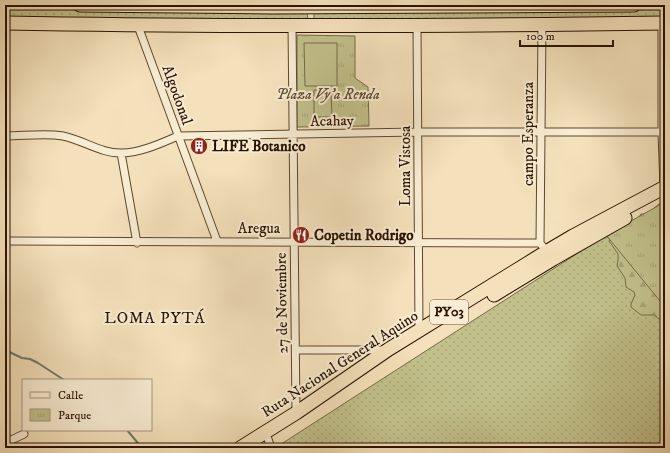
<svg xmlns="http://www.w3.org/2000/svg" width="670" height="453" viewBox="0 0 670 453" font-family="'IM FELL DW Pica',serif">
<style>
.grass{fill:url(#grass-dots);stroke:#766a46}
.forest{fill:url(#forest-firs);stroke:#766a46}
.park{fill:url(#park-tufts);stroke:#766a46}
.pitch{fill:#c2c18c;stroke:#766a46}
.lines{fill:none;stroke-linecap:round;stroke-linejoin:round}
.stream{stroke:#6e7969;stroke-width:2}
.street-casing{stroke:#5c462f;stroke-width:9}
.highway-casing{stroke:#2a1200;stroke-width:15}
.street{stroke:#f8ecd3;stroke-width:7}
.highway{stroke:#f4e1bb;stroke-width:13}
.labels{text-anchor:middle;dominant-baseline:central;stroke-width:4;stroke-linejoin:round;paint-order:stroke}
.shield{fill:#f8ecd3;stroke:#68533f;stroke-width:1}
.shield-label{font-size:14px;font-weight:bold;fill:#2a1200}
.park-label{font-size:15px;font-style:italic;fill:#5f4f31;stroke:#f8ecd3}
.street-label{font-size:15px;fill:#2a1200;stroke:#f8ecd3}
.poi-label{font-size:15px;font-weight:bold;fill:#2a1200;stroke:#f8ecd3;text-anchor:start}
.neighbourhood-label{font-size:16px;letter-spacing:1px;fill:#2a1200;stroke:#f8ecd3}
</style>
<defs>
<pattern id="grass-dots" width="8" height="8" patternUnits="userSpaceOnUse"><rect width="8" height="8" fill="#c2c18c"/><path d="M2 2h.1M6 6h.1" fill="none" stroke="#a7a577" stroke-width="1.8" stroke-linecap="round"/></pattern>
<pattern id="forest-firs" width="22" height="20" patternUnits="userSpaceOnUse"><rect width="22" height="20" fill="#c2c18c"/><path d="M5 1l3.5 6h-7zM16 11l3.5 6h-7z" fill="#a7a577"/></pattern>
<pattern id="park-tufts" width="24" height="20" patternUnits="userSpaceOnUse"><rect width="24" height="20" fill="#c2c18c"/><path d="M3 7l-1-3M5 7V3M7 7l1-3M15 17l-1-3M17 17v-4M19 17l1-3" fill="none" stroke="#a7a577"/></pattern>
</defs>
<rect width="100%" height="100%" fill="#f4e1bb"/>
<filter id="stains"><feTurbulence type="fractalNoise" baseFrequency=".005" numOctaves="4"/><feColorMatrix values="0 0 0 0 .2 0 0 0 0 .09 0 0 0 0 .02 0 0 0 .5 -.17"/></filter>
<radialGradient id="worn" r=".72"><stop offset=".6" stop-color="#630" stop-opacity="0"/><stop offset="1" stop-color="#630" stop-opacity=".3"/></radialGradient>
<path class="grass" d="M5,6L307,10L308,21L5,18Z
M665,7V18L314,22V10Z
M606,235L665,307V448H275Z"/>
<path class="forest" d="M665,201V329L663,322L654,315H641L631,307V304L635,295L634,292L626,287L625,278L617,266L618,260V254L609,241L610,238L637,220L641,214H647L659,204Z"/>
<path class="park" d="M297,35L355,36V78L368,87L369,126L297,127Z
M665,202V307L606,235Z"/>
<path class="pitch" d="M304,43H337V86H305Z
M314,90H331L332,117H314Z"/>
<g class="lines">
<path class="stream" d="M5,350L22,358L30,359L38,363L64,380
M127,430L142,448"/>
<defs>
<path id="street" d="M662,23V132L664,187
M292,25L296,413
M417,25L419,331
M138,26L217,241
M5,136C24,136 45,133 63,136C83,140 102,154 122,153C140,153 162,143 178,136L418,132H665
M121,153L137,243
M5,241L540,243L548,253
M540,243L542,25
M296,350H385
M268,439L271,448
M5,443L24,434"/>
<path id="highway" d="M80,5L272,7L634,5
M5,23C225,27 445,26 665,23
M494,295L553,259L625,218
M240,448L296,413L389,349L546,252L573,236L665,187"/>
</defs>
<use href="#street" class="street-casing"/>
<use href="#highway" class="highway-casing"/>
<use href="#street" class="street"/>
<use href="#highway" class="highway"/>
</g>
<defs>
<symbol id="building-disc" viewBox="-11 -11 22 22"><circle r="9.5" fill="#8f2418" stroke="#f8ecd3"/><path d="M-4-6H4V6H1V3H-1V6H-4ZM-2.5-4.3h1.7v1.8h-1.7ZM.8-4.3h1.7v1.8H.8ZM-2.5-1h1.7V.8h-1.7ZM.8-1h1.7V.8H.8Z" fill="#fff"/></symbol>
<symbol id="restaurant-disc" viewBox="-11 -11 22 22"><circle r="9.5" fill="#8f2418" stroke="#f8ecd3"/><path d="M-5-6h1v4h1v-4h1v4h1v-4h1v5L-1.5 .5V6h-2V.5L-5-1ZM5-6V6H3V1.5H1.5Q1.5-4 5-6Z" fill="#fff"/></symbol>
</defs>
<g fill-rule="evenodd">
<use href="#building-disc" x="189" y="136" width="20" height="20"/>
<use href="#restaurant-disc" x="291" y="225" width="20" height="20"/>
</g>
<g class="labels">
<rect class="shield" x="430" y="300" width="38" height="24" rx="3"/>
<g class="shield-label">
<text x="449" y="312">PY03</text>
</g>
<g class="park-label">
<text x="328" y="94">Plaza Vy'a Renda</text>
</g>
<g class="street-label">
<text transform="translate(177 95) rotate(70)">Algodonal</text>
<text transform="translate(332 121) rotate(-1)">Acahay</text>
<text transform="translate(528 134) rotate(-90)">campo Esperanza</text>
<text transform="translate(405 166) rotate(-90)">Loma Vistosa</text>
<text x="259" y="228">Aregua</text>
<text transform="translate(282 303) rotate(-91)">27 de Noviembre</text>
<text transform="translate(340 364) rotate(-33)">Ruta Nacional General Aquino</text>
</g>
<g class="poi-label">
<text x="212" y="146">LIFE Botanico</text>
<text x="314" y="235">Copetin Rodrigo</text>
</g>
<g class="neighbourhood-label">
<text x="155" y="318">LOMA PYTÁ</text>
</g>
</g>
<rect width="670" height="453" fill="none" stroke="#f4e1bb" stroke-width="20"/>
<rect x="6" y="6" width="658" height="441" fill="none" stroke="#2a1200" stroke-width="2"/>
<rect x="10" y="10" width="650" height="433" fill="none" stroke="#2a1200"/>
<rect x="22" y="379" width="130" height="52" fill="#f8ecd3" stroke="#a6957f"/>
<rect x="30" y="392" width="20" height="6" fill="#f8ecd3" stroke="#a6957f"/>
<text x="58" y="399" font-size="12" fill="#2a1200">Calle</text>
<rect x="30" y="409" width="20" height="12" fill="url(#park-tufts)" stroke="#a6957f"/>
<text x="58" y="419" font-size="12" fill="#2a1200">Parque</text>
<path d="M520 40v6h93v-6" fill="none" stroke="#2a1200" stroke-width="2"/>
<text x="526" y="40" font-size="12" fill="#2a1200" stroke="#f8ecd3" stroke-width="3" paint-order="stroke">100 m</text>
<rect width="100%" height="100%" filter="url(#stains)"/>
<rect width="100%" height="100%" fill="url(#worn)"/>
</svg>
